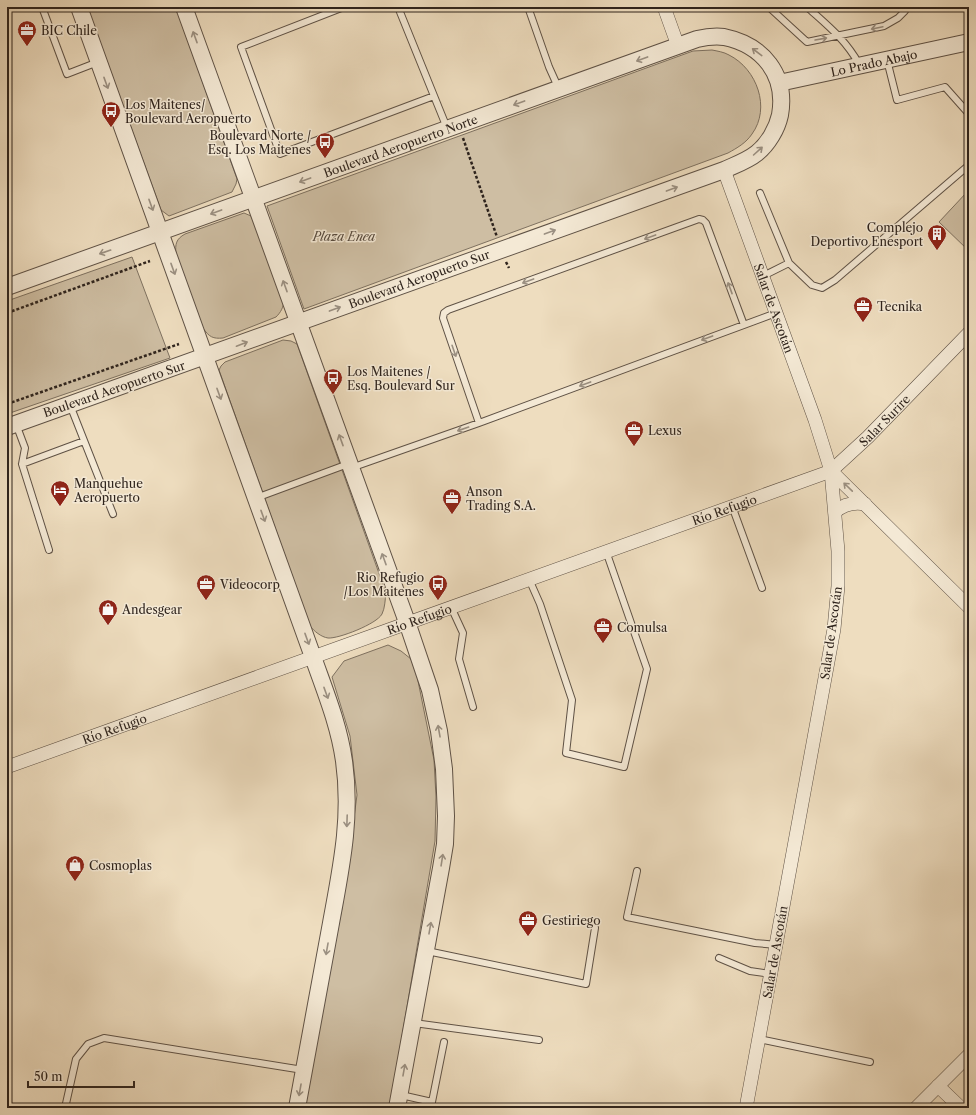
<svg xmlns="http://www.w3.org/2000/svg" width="976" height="1115" viewBox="0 0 976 1115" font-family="'Libre Caslon Text',serif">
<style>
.green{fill:#cebea3;stroke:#7e7160}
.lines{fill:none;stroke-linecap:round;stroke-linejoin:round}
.service-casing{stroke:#5f5246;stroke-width:8}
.minor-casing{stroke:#5f5246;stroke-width:14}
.tertiary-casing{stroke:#5f5246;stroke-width:18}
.path{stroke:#2f241d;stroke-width:2.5;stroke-dasharray:3 2;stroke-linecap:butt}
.service{stroke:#f4e9d5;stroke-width:6}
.minor{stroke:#f4e9d5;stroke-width:13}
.tertiary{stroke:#f4e9d5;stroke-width:16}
.oneway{stroke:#9b9082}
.labels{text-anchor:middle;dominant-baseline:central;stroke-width:3;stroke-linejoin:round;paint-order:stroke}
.poi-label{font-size:12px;fill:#2f241d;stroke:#f4e9d5;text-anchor:start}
.street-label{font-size:12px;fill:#2f241d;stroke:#f4e9d5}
.park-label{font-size:12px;font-style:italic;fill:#574a3e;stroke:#f4e9d5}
</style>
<rect width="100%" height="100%" fill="#eeddbf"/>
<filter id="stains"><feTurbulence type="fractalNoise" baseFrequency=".005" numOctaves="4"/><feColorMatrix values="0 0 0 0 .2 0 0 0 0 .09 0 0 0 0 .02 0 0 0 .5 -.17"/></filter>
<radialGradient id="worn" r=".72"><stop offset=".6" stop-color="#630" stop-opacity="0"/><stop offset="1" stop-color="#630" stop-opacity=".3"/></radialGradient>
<path class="green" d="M87,7H176L237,179L236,184L232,192L169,216L161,210Z
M712,50C717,51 724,52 729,55C757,69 771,108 752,134C746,143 737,148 728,153L304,309L267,206L693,51Z
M967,192L969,193V251L939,222Z
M244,213L251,216L256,222L284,301C283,308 281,312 276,317L223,338C213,339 209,337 203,328L176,254C175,244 176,239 185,234Z
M132,257L170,358L7,414V301Z
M283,340L291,341L297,344L386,593C385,600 385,608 382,614C377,624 338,639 328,638C321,637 314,631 310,626L219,370L221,366L225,362Z
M388,645L401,651L411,659L417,676L434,760L436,797L435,841L398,1060L389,1108H303L342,908L357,795L350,736L332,677L344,661Z"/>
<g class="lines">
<defs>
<path id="service" d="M42,7L67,74L98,62
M344,7L241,47L280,154L434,96
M398,7L447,128
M528,7L549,67L558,87
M774,7L771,9L807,42L884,26L898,18L905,11L904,7
M807,7C828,26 845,39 859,64
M887,60L897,100L945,87L969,114
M760,193L789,263
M763,276L789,263L812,285L822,288L835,280L969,165
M70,405L113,514
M479,423L443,318L444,313L448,310L699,219L703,220L706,223L744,325
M16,424L25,448L22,464L49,550
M22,464L84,441
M351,468L479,423L776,313
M256,498L348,464
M732,506L762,588
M529,579L540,604L572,700L566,753L624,767L647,669L606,551
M451,607L463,633L459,659L473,707
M637,871L627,917L755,943L777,945
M427,951L586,984L595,928
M719,958L750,971L771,974
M414,1023L539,1040
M759,1039L870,1062
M401,1095L432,1102L444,1042
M65,1108L76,1059L88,1044L104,1038L303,1070"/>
<g id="minor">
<path d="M664,7L678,46"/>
<path id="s1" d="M724,170L815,420L831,471L838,551V586L834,629L746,1108"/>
<path d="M831,471L969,607"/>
<path d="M835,512C844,504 854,502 865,504"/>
<path id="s2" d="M7,767L831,471L868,437L969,333"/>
<path d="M938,1086L961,1108"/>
<path d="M916,1108L969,1055"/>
</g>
<g id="tertiary">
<path d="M79,7L313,657C325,691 339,725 344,761C352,818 341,868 331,923C320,985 308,1046 297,1108"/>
<path d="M184,7L407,622L430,690L439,731L444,769L446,816L445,844L441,868L397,1108"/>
<path id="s3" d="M779,83L969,42"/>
<path id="s4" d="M7,287L697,39C706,37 715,36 724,37C763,45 787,75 780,115C777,129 768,144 757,153C747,161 735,165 724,170C485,256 246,342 7,427"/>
</g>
</defs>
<use href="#service" class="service-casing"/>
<use href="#minor" class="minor-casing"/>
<use href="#tertiary" class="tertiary-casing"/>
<path class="path" d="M463,138L497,237
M506,262L509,268
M7,313L150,261
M7,404L179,344"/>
<use href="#service" class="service"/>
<use href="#minor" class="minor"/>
<use href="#tertiary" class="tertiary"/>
</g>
<defs><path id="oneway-shaft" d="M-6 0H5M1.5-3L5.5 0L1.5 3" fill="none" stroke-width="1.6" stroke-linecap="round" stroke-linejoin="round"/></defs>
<g class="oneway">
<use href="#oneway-shaft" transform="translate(877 28) rotate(168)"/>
<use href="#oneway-shaft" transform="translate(195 37) rotate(-110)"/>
<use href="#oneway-shaft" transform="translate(821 39) rotate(-10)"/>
<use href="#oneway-shaft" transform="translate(757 52) rotate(-143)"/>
<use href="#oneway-shaft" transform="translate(642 59) rotate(160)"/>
<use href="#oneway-shaft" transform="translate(106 83) rotate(70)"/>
<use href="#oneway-shaft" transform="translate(519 103) rotate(160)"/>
<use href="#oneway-shaft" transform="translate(758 151) rotate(-42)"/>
<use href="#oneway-shaft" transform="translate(305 180) rotate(160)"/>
<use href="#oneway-shaft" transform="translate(672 189) rotate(-20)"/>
<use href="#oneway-shaft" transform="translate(151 205) rotate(70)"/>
<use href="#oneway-shaft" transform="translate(216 212) rotate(160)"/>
<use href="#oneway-shaft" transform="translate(550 232) rotate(-20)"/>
<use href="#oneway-shaft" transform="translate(650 237) rotate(160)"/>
<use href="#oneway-shaft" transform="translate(105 252) rotate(161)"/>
<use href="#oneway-shaft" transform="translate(173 269) rotate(70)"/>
<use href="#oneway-shaft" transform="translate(528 281) rotate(160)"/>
<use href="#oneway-shaft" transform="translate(285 286) rotate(-110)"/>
<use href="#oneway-shaft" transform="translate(730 288) rotate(-110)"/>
<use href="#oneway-shaft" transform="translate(335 309) rotate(-20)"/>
<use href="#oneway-shaft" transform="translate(707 338) rotate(160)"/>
<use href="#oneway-shaft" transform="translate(242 344) rotate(-21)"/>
<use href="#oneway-shaft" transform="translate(454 351) rotate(71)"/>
<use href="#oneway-shaft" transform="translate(585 384) rotate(160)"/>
<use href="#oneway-shaft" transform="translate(219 394) rotate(70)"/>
<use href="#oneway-shaft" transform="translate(463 429) rotate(161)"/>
<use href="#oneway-shaft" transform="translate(341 440) rotate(-110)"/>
<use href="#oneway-shaft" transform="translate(848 487) rotate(-136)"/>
<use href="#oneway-shaft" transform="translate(263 516) rotate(70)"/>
<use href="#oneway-shaft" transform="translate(384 559) rotate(-110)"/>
<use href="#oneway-shaft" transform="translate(307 639) rotate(70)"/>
<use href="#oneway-shaft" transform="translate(326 693) rotate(70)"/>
<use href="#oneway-shaft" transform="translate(439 731) rotate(-100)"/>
<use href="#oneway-shaft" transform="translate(347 821) rotate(92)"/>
<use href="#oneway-shaft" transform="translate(442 860) rotate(-81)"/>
<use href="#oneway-shaft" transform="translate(430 928) rotate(-80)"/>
<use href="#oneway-shaft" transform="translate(327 949) rotate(100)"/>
<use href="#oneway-shaft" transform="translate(404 1070) rotate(-80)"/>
<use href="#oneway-shaft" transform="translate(300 1090) rotate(100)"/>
</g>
<defs>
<symbol id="office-pin" viewBox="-11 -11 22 30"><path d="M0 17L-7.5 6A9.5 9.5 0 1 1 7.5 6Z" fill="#8f2418" stroke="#f4e9d5"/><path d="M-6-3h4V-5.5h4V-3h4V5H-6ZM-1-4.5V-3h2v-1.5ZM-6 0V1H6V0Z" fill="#fff"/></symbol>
<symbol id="bus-pin" viewBox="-11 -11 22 30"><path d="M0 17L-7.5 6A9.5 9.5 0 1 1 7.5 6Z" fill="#8f2418" stroke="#f4e9d5"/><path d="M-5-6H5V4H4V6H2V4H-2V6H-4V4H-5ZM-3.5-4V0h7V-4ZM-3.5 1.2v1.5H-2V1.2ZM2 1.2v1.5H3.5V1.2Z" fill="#fff"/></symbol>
<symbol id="building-pin" viewBox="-11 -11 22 30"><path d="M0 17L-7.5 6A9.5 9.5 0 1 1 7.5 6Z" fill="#8f2418" stroke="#f4e9d5"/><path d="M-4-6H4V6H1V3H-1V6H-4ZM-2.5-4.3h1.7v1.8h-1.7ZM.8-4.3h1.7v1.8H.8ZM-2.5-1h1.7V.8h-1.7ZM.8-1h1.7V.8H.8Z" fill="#fff"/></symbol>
<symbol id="hotel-pin" viewBox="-11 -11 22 30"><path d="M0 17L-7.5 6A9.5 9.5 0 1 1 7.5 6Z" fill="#8f2418" stroke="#f4e9d5"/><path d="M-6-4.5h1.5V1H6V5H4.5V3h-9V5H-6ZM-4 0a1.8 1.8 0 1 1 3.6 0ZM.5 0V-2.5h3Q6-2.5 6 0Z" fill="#fff"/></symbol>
<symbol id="shop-pin" viewBox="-11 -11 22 30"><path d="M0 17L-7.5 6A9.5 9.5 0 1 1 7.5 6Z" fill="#8f2418" stroke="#f4e9d5"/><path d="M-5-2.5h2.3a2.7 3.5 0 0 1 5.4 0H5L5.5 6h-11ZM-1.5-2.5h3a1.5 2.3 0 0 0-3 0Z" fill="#fff"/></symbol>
</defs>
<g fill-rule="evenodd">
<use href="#office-pin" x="16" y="19" width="22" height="30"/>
<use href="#bus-pin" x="100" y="100" width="22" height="30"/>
<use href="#bus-pin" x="314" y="131" width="22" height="30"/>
<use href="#building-pin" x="926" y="223" width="22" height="30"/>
<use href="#office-pin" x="852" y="295" width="22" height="30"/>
<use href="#bus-pin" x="322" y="367" width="22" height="30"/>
<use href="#office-pin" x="623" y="419" width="22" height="30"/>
<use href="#hotel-pin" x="49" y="479" width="22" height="30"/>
<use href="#office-pin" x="441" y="487" width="22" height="30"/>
<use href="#office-pin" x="195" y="573" width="22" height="30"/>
<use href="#bus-pin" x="427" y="573" width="22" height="30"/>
<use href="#shop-pin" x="97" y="598" width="22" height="30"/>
<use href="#office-pin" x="592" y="616" width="22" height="30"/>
<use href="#shop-pin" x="64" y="854" width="22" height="30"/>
<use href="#office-pin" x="517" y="909" width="22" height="30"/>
</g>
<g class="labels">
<g class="poi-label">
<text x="41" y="30">BIC Chile</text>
<text x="125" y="104">Los Maitenes/<tspan x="125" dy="14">Boulevard Aeropuerto</tspan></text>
<text x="311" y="135" text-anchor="end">Boulevard Norte /<tspan x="311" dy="14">Esq. Los Maitenes</tspan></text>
<text x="923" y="227" text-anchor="end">Complejo<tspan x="923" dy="14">Deportivo Enesport</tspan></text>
<text x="877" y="306">Tecnika</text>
<text x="347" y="371">Los Maitenes /<tspan x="347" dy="14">Esq. Boulevard Sur</tspan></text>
<text x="648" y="430">Lexus</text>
<text x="74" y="483">Manquehue<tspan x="74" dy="14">Aeropuerto</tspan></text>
<text x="466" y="491">Anson<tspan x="466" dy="14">Trading S.A.</tspan></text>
<text x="424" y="577" text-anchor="end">Rio Refugio<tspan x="424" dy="14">/Los Maitenes</tspan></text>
<text x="220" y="584">Videocorp</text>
<text x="122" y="609">Andesgear</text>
<text x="617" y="627">Comulsa</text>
<text x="89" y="865">Cosmoplas</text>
<text x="542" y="920">Gestiriego</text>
</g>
<g class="street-label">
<text stroke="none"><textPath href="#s3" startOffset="97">Lo Prado Abajo</textPath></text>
<text stroke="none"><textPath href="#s4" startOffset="418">Boulevard Aeropuerto Norte</textPath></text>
<text transform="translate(419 279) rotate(-20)">Boulevard Aeropuerto Sur</text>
<text stroke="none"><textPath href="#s1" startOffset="147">Salar de Ascotán</textPath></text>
<text transform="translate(114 389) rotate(-19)">Boulevard Aeropuerto Sur</text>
<text stroke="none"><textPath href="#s2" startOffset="949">Salar Surire</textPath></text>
<text stroke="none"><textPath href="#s2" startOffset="762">Río Refugio</textPath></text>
<text stroke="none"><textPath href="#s2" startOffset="438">Río Refugio</textPath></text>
<text transform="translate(831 633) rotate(-82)">Salar de Ascotán</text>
<text stroke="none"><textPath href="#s2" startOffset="114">Río Refugio</textPath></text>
<text transform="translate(775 952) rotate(-80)">Salar de Ascotán</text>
</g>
<g class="park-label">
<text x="344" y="236">Plaza Enea</text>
</g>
</g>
<rect width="976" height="1115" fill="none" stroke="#eeddbf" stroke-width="24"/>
<rect x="8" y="8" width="960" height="1099" fill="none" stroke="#2f241d" stroke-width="2"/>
<rect x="12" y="12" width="952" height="1091" fill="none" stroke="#2f241d"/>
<path d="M28 1081v6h106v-6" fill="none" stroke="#2f241d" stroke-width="2"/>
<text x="34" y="1081" font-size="12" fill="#2f241d" stroke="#f4e9d5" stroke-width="3" paint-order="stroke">50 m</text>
<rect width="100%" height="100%" filter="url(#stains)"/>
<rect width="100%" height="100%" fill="url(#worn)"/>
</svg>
